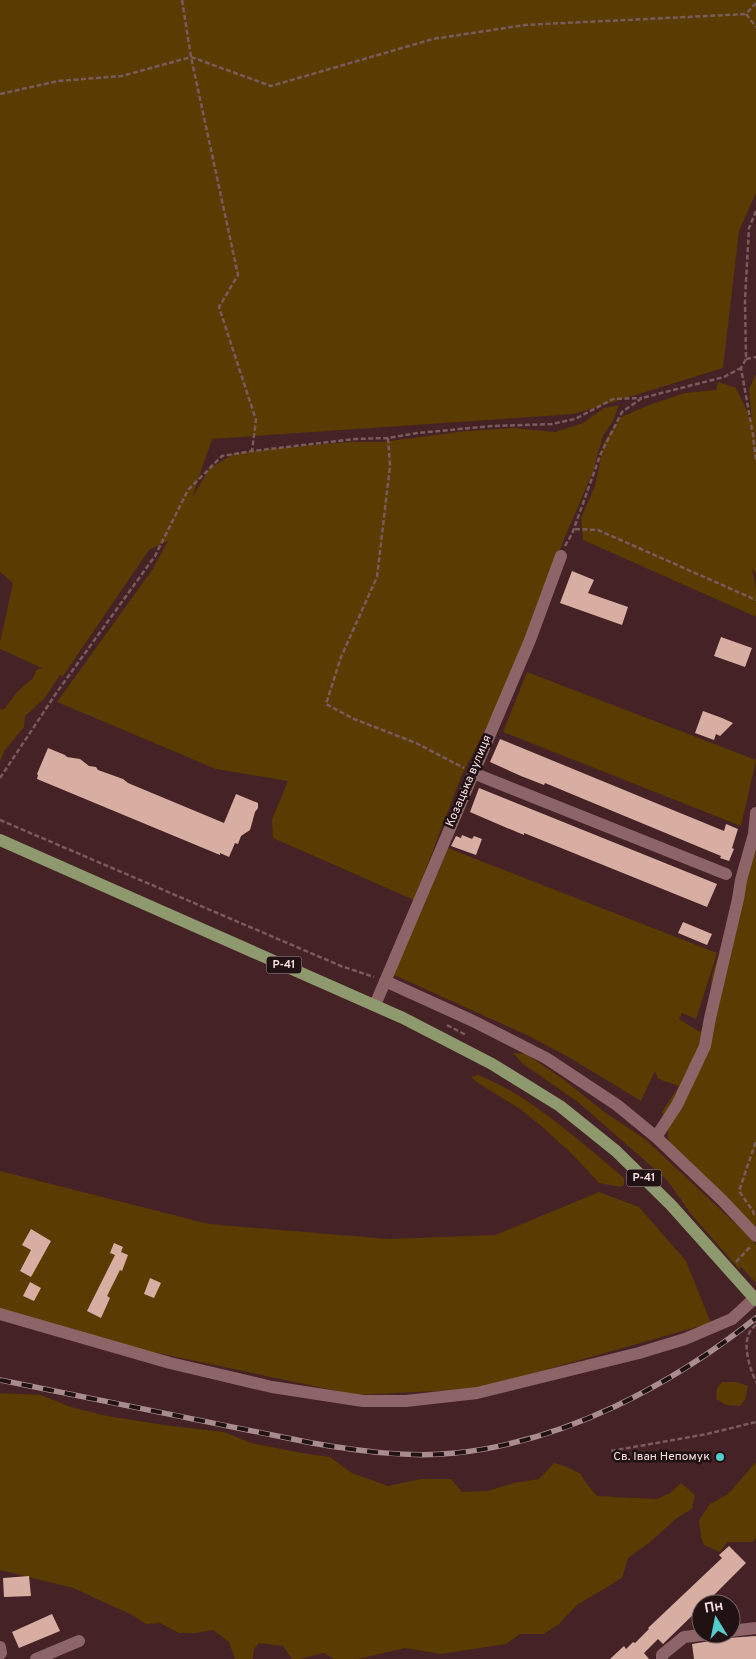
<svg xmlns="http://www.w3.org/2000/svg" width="756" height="1659" viewBox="0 0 756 1659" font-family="Overpass,sans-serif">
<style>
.green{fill:#5a3b01}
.building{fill:#d8aea3}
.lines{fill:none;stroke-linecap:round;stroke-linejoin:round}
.path{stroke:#7a5b5d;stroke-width:2.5;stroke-dasharray:5 2.5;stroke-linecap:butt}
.minor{stroke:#8d6467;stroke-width:12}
.major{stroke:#8e996e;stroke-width:12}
.rail-casing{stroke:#a98d8e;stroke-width:5.5}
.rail{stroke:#201112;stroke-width:4;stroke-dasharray:11;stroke-linecap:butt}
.poi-dot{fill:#52cdcc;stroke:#201112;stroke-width:2}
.labels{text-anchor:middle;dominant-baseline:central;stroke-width:5;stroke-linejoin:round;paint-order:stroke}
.shield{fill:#201112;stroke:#b6a1a2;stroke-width:1}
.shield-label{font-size:11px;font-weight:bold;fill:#f7dfe0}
.street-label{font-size:12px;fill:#f7dfe0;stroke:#201112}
.poi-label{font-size:12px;fill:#f7dfe0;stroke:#201112;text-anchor:end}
</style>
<rect width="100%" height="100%" fill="#442225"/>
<path class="green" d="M0,0H756V193L739,231L723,368L574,414L212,439L192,498L209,469L233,454L277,448L347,442H382L466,431L513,428L555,432L583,423L604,408L619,405L613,421L603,436L593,472L565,537L506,689L461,777L414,900L273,838L272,819L288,781L216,769L57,702L152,570L168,541L149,550L63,676L60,675L45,698L25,716L24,727L5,750L0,761V709L3,710L19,690L33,678L36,670L42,668L0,649V642L13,583L0,572Z
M756,374V574L752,567L756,589V616H754L583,540L581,518L595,486L604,442L621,417L649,405L685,393L716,390L718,382L736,388L752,421L749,389Z
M527,672L756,760L741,826L503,732Z
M756,839V1232L669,1149L667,1121L662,1112L679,1086L658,1079L655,1071L641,1101L570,1058L531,1037L394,975L445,847L717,953L696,1019L682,1013L679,1019L700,1032L704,1028L708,1017L712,975Z
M513,1053L526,1054L563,1079L603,1111L645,1139L751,1238L756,1245V1283L741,1267L739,1269L691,1214L667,1180L578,1102L523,1064Z
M478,1075C526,1093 577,1139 617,1172L624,1178V1185L620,1187L599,1183L573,1155L539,1124L520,1109L478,1083L471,1077Z
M0,1171L209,1224L389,1239L495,1235L599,1192L639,1207L686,1261L711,1323L478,1389L356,1395L120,1345L0,1313Z
M722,1382H737L748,1386L745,1400L740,1406L726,1405L716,1399L717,1388Z
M0,1393L41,1395L71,1407L107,1416L164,1425L224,1432L251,1443L302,1453L330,1457L352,1473L388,1486L421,1479H451L462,1492L487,1491L514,1483L539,1479L554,1463L565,1466L581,1474L586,1483L597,1496L657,1499L670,1493L681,1483L695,1495L692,1509L677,1518L649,1543L628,1558L622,1578L577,1605L559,1624L544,1634H520L506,1644L441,1654L405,1648L358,1659H334L324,1653L300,1659H292L283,1646L259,1643L254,1649L253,1659H235L229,1642L213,1630L197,1633H179L160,1623L146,1624L132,1615L73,1588L0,1570Z
M756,1462V1538L753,1542H727L720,1552L704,1545L701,1537L699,1520L710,1504L728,1494Z"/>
<path class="building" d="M572,571L594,580L588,593L628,607L622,625L560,603Z
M721,637L752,648L745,667L714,656Z
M703,711L722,718L733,723L720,736L716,734L714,740L695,733Z
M500,739L724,831L726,824L738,829L732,848L734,849L729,861L720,858L721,856L545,783L544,785L521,776L490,762Z
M48,748L65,755L67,757L80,759L89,766L96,767L98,770L123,779L128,783L224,823L236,794L258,803V808L255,812L250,830L241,836L238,844L235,843L229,857L220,853V855L37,779L38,775L37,774Z
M479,788L717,884L707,907L524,833V835L500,825L470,812Z
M462,835L472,839L474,836L482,839L476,855L451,846L456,836L461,838Z
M683,922L712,934L707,945L678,933Z
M31,1229L51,1241L31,1277L20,1271L31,1250L22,1245Z
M114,1243L123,1247L121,1252L128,1255L122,1271L120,1270L107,1296L110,1298L101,1318L87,1311L115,1255L110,1253Z
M150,1278L161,1283L154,1298L144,1294Z
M30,1282L41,1288L34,1301L23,1296Z
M729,1546L746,1563L705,1604H701V1607L663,1644L658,1639L644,1653L649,1659H610L624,1646L626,1649L633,1642L635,1643L649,1629L648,1628L722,1558L719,1555Z
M29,1576L31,1596L4,1597L3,1578Z
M52,1614L60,1631L19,1648L12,1632Z
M756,1636V1659H694L692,1644L728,1638Z"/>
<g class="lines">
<path class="path" d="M182,0L191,57L238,275L219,307L256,420L252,451
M756,3L746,14L756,27
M0,94L58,81L122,76L191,57L271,86L433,39L525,25L746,14
M756,211L749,228L745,299L746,359L741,368L753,435L756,462
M746,359L756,357
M388,438L390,466L377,577L341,657L326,704L354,719L416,743L464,768
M575,529L598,530L756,600
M565,546L572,534L601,453L622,412L642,398L724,377L741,368
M0,778L57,692L155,556L188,490L222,456L252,451L355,439L388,438L418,433L492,426L552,424L575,419L613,399L642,398
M0,820L341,966L374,977
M447,1025L466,1035
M754,1215L753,1211L739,1191L756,1141
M736,1262L751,1246
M756,1325C739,1337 749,1366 756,1382
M611,1451L707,1434L756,1422"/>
<path class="minor" d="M473,773L726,874
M385,981L473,1021L546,1058L617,1105L656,1137L722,1200L756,1236
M375,1005L530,640L561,556
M656,1137L677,1105L705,1046L710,1018L738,899L741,880L754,834L756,813
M0,1314L170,1363L272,1387L363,1401H406L477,1393L639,1353L685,1339L732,1319L756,1297
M731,1631L756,1628
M0,1647L1,1653L0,1654
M36,1659L79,1641
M662,1659V1655L684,1637L710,1634"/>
<path class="major" d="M0,840L403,1018L492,1064L560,1106L616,1151L671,1205L756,1300"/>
<defs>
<path id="rail" d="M0,1380L312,1443C359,1451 408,1458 455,1453C564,1442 672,1385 756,1318"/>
</defs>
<use href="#rail" class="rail-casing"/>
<use href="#rail" class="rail"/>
</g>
<circle class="poi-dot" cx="720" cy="1457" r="5"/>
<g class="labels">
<g class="shield">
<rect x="266.5" y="956.5" width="35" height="17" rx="4"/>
<rect x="626.5" y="1169.5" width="35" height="17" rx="4"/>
</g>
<g class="shield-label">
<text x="284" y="965">Р-41</text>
<text x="644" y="1178">Р-41</text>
</g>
<g class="street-label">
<text transform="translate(469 781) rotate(-67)">Козацька вулиця</text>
</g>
<g class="poi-label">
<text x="710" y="1457">Св. Іван Непомук</text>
</g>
</g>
<g transform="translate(716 1619) rotate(350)"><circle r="24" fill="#201112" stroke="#766364"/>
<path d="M0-4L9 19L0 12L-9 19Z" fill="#52cdcc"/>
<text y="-8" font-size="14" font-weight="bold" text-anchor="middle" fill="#f7dfe0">Пн</text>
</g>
</svg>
